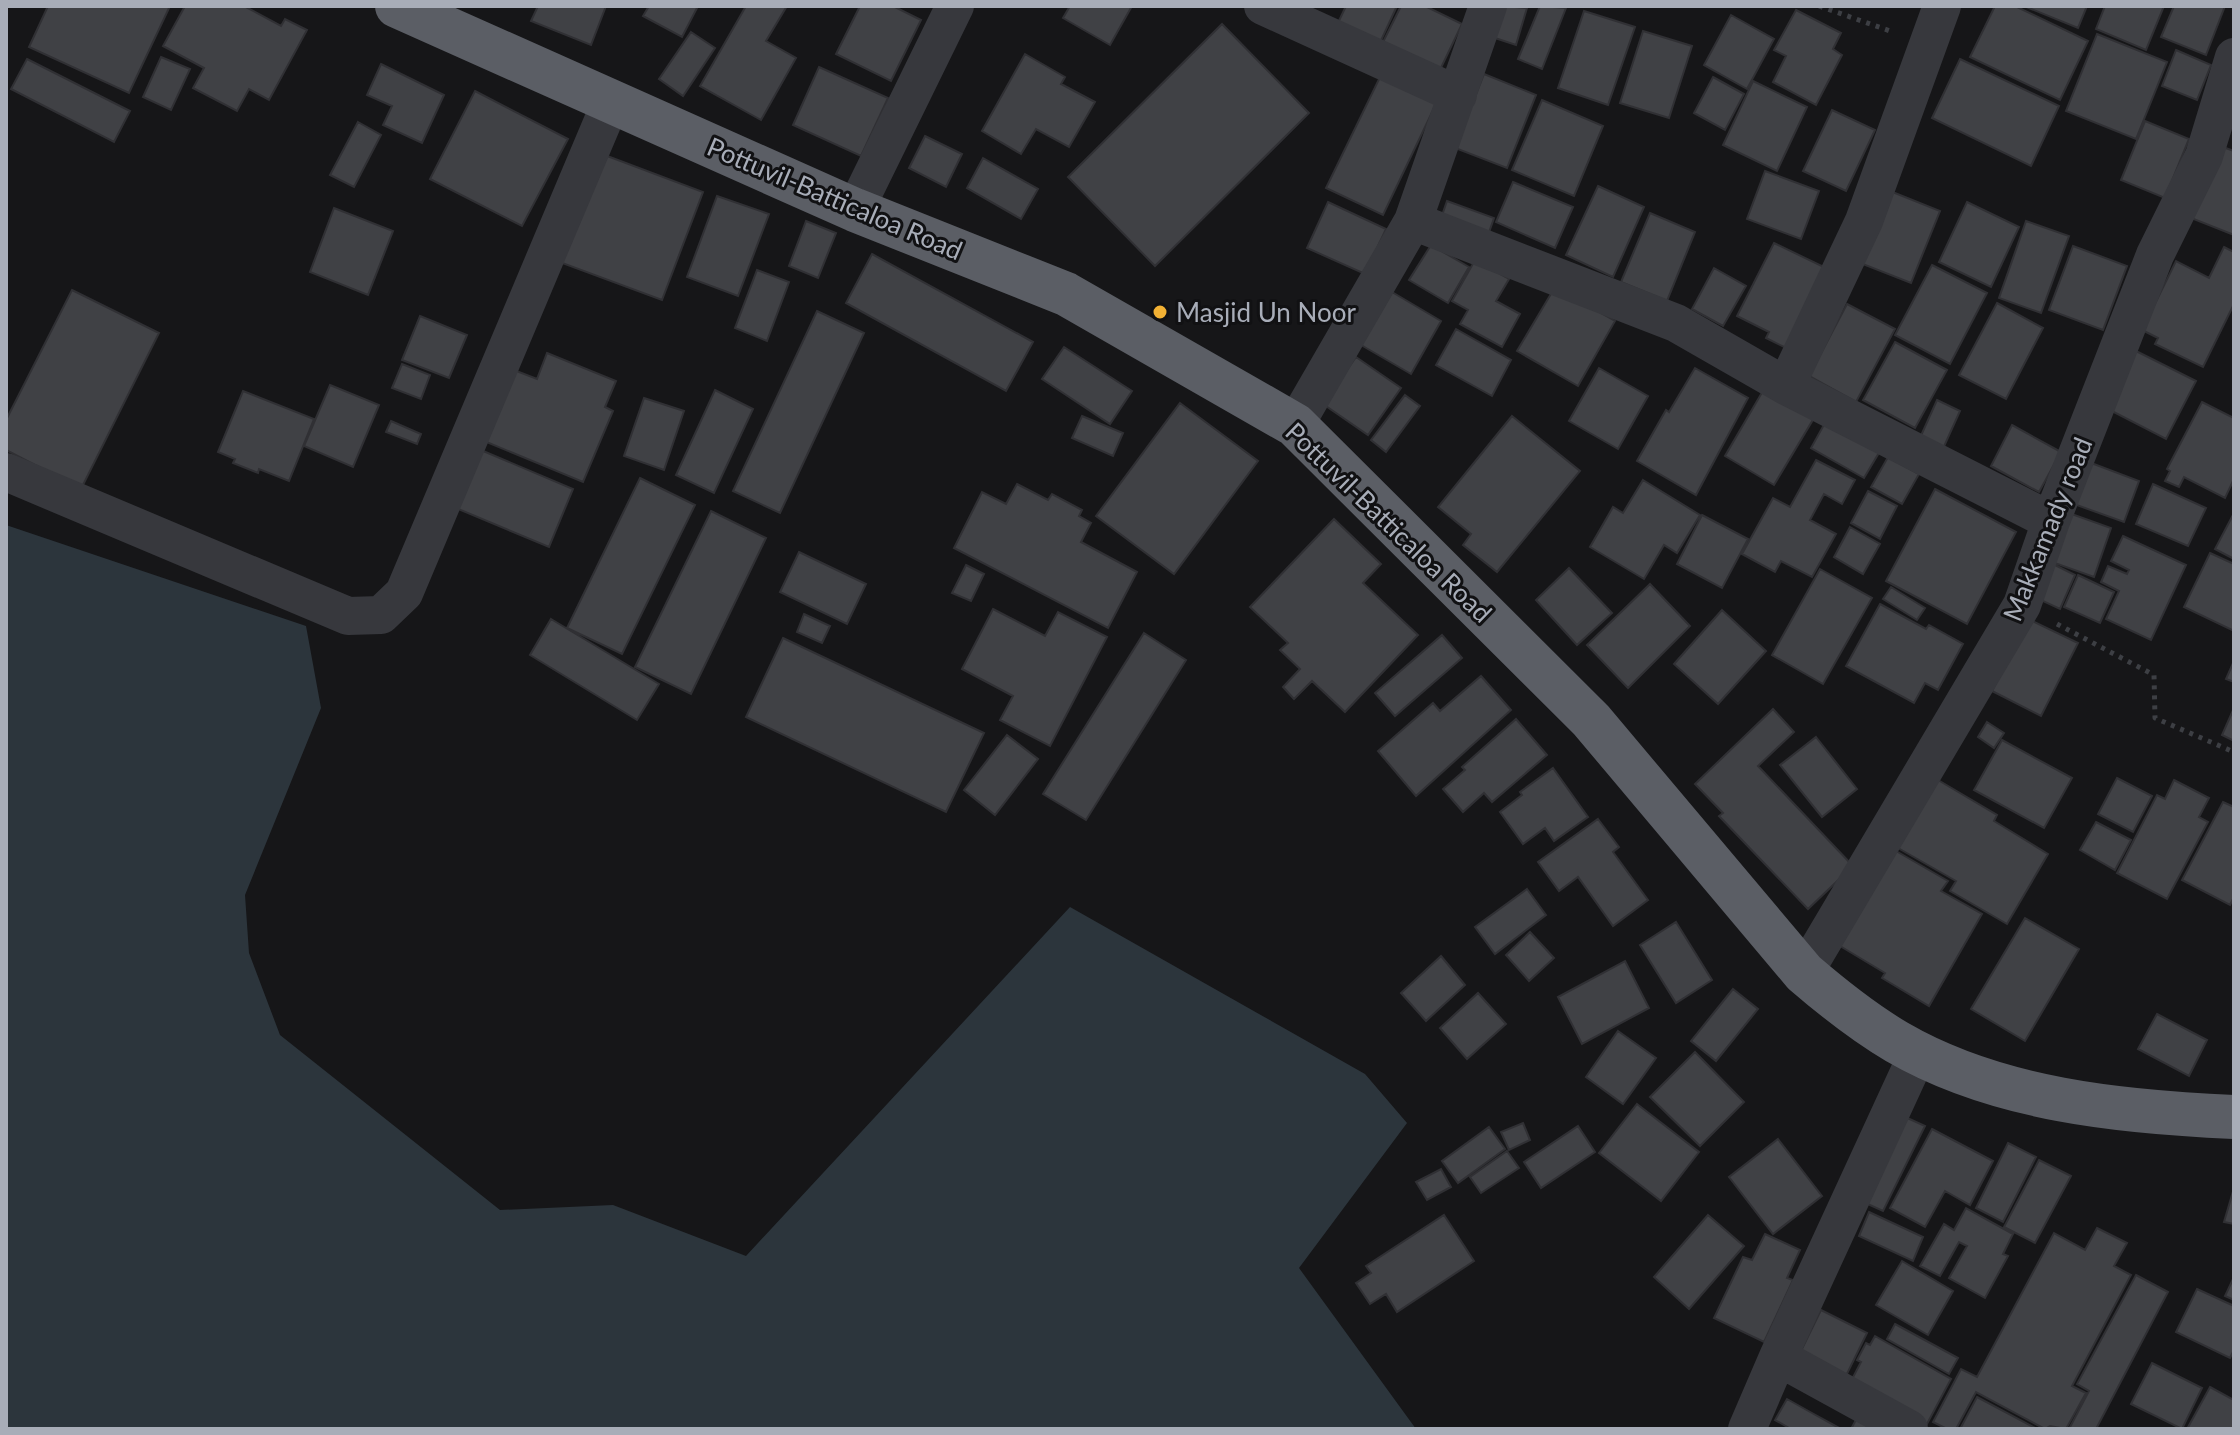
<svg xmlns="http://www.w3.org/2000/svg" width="2240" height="1435" viewBox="0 0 2240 1435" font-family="Lato,sans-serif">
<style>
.water{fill:#2c353c}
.building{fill:#404145;stroke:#303034;stroke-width:2}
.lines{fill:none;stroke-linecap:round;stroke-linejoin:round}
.path{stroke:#3d3f44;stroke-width:5;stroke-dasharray:4 6;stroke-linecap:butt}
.minor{stroke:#37383d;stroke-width:38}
.trunk{stroke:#5b5e65;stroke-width:44}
.poi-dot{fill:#f2b134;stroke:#111113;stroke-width:3}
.labels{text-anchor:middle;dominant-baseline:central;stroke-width:6;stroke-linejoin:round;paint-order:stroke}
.street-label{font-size:26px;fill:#a8adb8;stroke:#111113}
.poi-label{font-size:26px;fill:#a8adb8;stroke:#111113;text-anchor:start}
</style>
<rect width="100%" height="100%" fill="#161618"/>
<path class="water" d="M6,525L306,626L321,708L245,895L249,953L280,1035L500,1210L613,1205L746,1256L1070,907L1365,1074L1407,1123L1299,1268L1416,1429H6Z"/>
<path class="building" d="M48,6H170L129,93L29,47Z
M185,6H244L281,26L285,19L307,30L269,100L249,89L237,111L193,88L204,68L163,46Z
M538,6H606L591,45L531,21Z
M649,6H698L682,37L643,16Z
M746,6H787L766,41L796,58L761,120L700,86Z
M860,6H893L921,20L891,81L836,54Z
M1070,6H1132L1110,45L1063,18Z
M1346,6H1397L1378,47L1336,27Z
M1401,6H1425L1462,24L1439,72L1382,44Z
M1504,6L1527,8L1516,45L1495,38Z
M1540,6L1566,8L1542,69L1518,59Z
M1995,6H2015L2088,41L2060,100L1970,57Z
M2024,6H2087L2078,28Z
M2105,6H2164L2146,50L2096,29Z
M2174,6H2225L2206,55L2161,37Z
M1796,10L1841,33L1833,49L1842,55L1816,105L1773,82L1786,56L1774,50Z
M1584,11L1635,27L1608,105L1558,88Z
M1731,15L1774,39L1747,89L1704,65Z
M1222,24L1309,113L1155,266L1068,177Z
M1643,31L1692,46L1669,118L1620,103Z
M691,32L715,48L683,96L659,79Z
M2097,34L2167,62L2136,139L2066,111Z
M2176,50L2211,65L2197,100L2162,86Z
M1025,54L1065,77L1061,84L1095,102L1069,147L1036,129L1021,154L982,131Z
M161,57L190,69L171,110L143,97Z
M27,59L130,111L114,142L11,89Z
M1960,59L2059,106L2031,166L1932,118Z
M381,64L444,95L422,143L383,125L392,106L367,95Z
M819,67L888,98L861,156L793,125Z
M1484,74L1536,95L1507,168L1455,148Z
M1381,75L1437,102L1383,215L1326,188Z
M1713,77L1744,94L1725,130L1694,113Z
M1753,81L1807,107L1777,171L1723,145Z
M475,91L568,139L522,226L430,179Z
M1542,100L1603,126L1574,196L1512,170Z
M1832,110L1875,130L1846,191L1803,171Z
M2145,121L2189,139L2165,198L2121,180Z
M358,122L381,135L354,187L330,175Z
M925,136L962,154L946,187L909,168Z
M2220,146L2234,151V235L2191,218Z
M594,151L703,192L662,300L554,260Z
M983,158L1038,189L1021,219L967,188Z
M1765,171L1819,191L1801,239L1747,219Z
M1513,182L1573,207L1555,248L1496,222Z
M1598,186L1644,207L1613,277L1566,255Z
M1885,189L1940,211L1911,283L1855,261Z
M717,196L769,214L738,296L687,277Z
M1447,201L1494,218L1486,241L1439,224Z
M1328,202L1386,229L1365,274L1307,248Z
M1967,202L2019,227L1991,287L1939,262Z
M334,208L393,231L368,295L310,272Z
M1650,213L1695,232L1667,301L1621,282Z
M806,221L836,233L818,278L789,266Z
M2026,221L2069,236L2041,313L1999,298Z
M1774,243L1828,269L1788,349L1766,338L1769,332L1737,316Z
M1431,245L1469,267L1448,303L1409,280Z
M2073,246L2127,266L2103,330L2049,310Z
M2224,247L2234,252V304L2203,367L2155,344L2158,338L2142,330L2176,261L2209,278Z
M872,254L1033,342L1006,391L846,303Z
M1475,260L1509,279L1496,301L1520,314L1502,347L1460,324L1468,310L1452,301Z
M1932,265L1987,293L1950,364L1895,335Z
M1714,268L1746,286L1723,326L1692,309Z
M757,270L789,282L767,341L735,328Z
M1555,287L1615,321L1578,386L1517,351Z
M72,290L159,333L81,489L6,450V420Z
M1392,292L1441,321L1411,374L1361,345Z
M1997,303L2043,328L2006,399L1959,375Z
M1847,304L1895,329L1856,402L1809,376Z
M817,311L864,333L780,513L733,491Z
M420,316L467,335L449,378L402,360Z
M1456,329L1511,360L1492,396L1436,365Z
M1895,342L1947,370L1915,428L1863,400Z
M1064,347L1132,391L1110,424L1042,379Z
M2134,350L2196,381L2166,439L2104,407Z
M547,353L616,381L605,407L613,411L583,482L484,441L514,370L537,379Z
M1356,357L1401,388L1368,435L1323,404Z
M402,364L430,375L421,399L392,388Z
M1599,368L1648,396L1618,449L1569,421Z
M1695,368L1748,398L1696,495L1637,461L1666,410L1669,412Z
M330,385L379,405L353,467L304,446Z
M1764,389L1814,418L1774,485L1725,456Z
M715,390L753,409L714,493L676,475Z
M243,391L314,419L289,481L259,469L258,473L233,463L235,459L218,452Z
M1405,395L1420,406L1386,452L1371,440Z
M644,398L684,411L664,470L624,456Z
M1937,400L1960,411L1942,451L1919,440Z
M2202,402L2234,418V479L2225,498L2184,477L2179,487L2165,481L2170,471L2167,469Z
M1180,403L1258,461L1174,574L1096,516Z
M1082,416L1123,433L1113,456L1072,438Z
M1512,416L1580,471L1497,572L1463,545L1471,534L1438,507Z
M391,421L421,434L417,444L386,432Z
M1826,421L1880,451L1864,478L1811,448Z
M2012,425L2061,452L2039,492L1991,466Z
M469,445L573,489L549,547L444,503Z
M1888,457L1919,474L1902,504L1871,487Z
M1816,460L1855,480L1842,504L1824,494L1810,520L1836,534L1812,577L1781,561L1775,572L1742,554L1773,498L1790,507Z
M2086,461L2139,481L2124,522L2071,503Z
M640,478L695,505L622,654L567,628Z
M1643,480L1700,515L1677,553L1664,545L1644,579L1590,547L1613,507L1623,513Z
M1017,484L1048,500L1052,494L1082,510L1079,516L1091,523L1081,542L1137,572L1108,628L954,548L982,492L1006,504Z
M2153,484L2206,508L2188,546L2136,524Z
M1935,489L2016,532L1967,624L1886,581Z
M1868,491L1897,506L1880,539L1851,523Z
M711,511L766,538L691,694L635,667Z
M2066,512L2111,528L2094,577L2049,561Z
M2234,513V559L2215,549Z
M1702,515L1748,539L1722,588L1677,564Z
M1334,519L1381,564L1363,583L1418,635L1345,712L1312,681L1294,699L1283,687L1300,669L1280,650L1288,643L1250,607Z
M1850,527L1880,544L1863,574L1834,557Z
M2123,536L2186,565L2151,640L2106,619L2119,591L2101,582L2108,566L2127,574L2129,570L2111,561Z
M799,552L866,584L847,624L780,592Z
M2210,553L2234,564V631L2184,607Z
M2049,562L2075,575L2060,609L2032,596Z
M966,565L984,574L971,601L952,593Z
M1569,568L1612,613L1577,645L1536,600Z
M1820,569L1872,598L1823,684L1772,655Z
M2078,575L2114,592L2100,623L2064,607Z
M1650,584L1690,626L1628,688L1587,645Z
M1891,587L1925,608L1917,620L1883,599Z
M1880,604L1926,629L1929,625L1963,644L1938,690L1925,683L1914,703L1846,666Z
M993,609L1045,636L1058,612L1107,637L1050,746L1000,720L1013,696L962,669Z
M1722,610L1766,651L1718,704L1674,664Z
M804,614L830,626L822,643L797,632Z
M551,619L659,684L637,720L530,655Z
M2028,619L2078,643L2041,716L1992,691Z
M1144,633L1186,660L1086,820L1043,794Z
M1442,635L1462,658L1395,716L1375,693Z
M783,638L984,733L946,812L746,717Z
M2234,661V682L2226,679Z
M1481,676L1511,710L1416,796L1378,751L1433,703L1440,711Z
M2234,708V741L2222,735Z
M1773,709L1794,732L1758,766L1853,866L1808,909L1719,816L1723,813L1695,784Z
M1516,719L1547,755L1492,802L1484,793L1463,812L1443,789L1465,770L1462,767Z
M1987,722L2004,733L1994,748L1978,737Z
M1007,735L1038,759L995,815L964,790Z
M1816,737L1857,789L1822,817L1780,765Z
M2002,740L2072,778L2044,828L1974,790Z
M1553,768L1588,817L1554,841L1545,828L1523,844L1500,812L1522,795L1520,792Z
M2117,778L2152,796L2133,832L2098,814Z
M1938,780L1997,815L1994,821L2048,854L2007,924L1950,891L1956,881L1898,848Z
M2174,780L2209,798L2199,817L2208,822L2167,899L2117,873L2157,795L2165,799Z
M2223,802L2234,807V897L2230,905L2182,880Z
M1598,819L1619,847L1613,852L1648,900L1613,926L1578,877L1559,891L1538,862Z
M2096,822L2131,840L2115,870L2080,850Z
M1896,851L1948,881L1941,891L1982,914L1929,1006L1882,978L1885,973L1840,946Z
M1527,889L1546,915L1495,954L1475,927Z
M2025,918L2079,949L2025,1041L1971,1009Z
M1676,922L1712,980L1676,1003L1640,945Z
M1530,932L1554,958L1529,981L1506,955Z
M1441,956L1465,985L1426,1021L1401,993Z
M1625,961L1649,1008L1582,1044L1558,997Z
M1733,989L1758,1009L1716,1061L1691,1041Z
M1478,993L1506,1024L1467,1059L1440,1028Z
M2157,1014L2207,1040L2189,1076L2138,1049Z
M1618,1031L1656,1058L1623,1104L1586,1077Z
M1695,1052L1744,1102L1700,1146L1650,1097Z
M1637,1104L1699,1152L1661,1201L1599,1153Z
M1903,1116L1925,1126L1883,1211L1861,1201Z
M1523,1123L1530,1140L1509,1150L1501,1132Z
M1578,1126L1595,1152L1541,1188L1524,1162Z
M1489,1127L1505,1149L1458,1183L1442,1161Z
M1932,1129L1993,1161L1970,1205L1945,1191L1925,1227L1890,1208Z
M1778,1139L1822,1196L1773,1234L1729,1177Z
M2008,1143L2036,1157L2003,1222L1976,1208Z
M1507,1151L1519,1168L1481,1193L1470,1177Z
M2039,1160L2071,1176L2035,1243L2004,1227Z
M1441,1169L1451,1187L1427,1200L1416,1182Z
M2234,1188V1224L2224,1222Z
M1966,1208L2013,1234L2003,1254L2008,1256L1985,1298L1949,1278L1967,1246L1959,1242L1940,1276L1920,1266L1944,1224L1954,1230Z
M1869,1212L1923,1237L1913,1261L1859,1236Z
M1444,1215L1474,1261L1397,1312L1386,1294L1370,1304L1356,1283L1371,1273L1366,1266Z
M1708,1215L1744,1246L1689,1309L1654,1277Z
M2097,1228L2127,1243L2114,1266L2131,1275L2072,1386L2086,1393L2066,1429L2050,1426L2045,1429L1976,1392L1956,1429H1947L1933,1422L1961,1369L1977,1377L2054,1233L2085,1250Z
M1765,1234L1800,1250L1787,1278L1793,1280L1764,1342L1714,1318L1743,1257L1752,1260Z
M1902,1261L1953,1291L1928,1335L1876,1305Z
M2136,1275L2168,1292L2096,1429H2069L2089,1391L2077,1384Z
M2234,1277V1300L2225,1296Z
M2197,1289L2234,1306V1350L2230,1358L2176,1332Z
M1821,1310L1867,1333L1844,1380L1798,1357Z
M1895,1324L1958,1358L1949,1374L1887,1339Z
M1875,1336L1951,1379L1927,1424L1850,1383L1861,1362L1857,1360L1866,1343L1870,1345Z
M2152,1363L2202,1388L2182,1429L2131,1404Z
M2210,1387L2234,1400V1429H2187Z
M1977,1397L2037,1429H1960Z
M1787,1399L1812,1413L1841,1429H1791L1775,1420Z
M1857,1418L1875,1429H1851Z"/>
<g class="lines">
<path class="path" d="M1819,6L1893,32
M2057,624L2154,675L2155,718L2234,752"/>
<path class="minor" d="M1263,6L1458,95
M855,210L955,6
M1413,221L1676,323L1786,386L2051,521
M1786,386L1864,221L1942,6
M1295,425L1413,221L1488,6
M6,472L348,616L381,615L404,593L611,102
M1804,973L2022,605L2051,521L2155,255L2204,156L2234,57
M1778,1357L1918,1053
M1747,1429L1778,1357L1909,1429"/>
<path class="trunk" d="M397,6L855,210L1066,294L1295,425L1591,720L1804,973C1833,998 1863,1022 1897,1042C1997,1100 2121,1112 2234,1117"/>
</g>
<circle class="poi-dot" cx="1160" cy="312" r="8"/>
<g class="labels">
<g class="street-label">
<text transform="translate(835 198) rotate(23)">Pottuvil-Batticaloa Road</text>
<text transform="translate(1389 522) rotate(44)">Pottuvil-Batticaloa Road</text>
<text transform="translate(2047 529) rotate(-68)">Makkamady road</text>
</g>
<g class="poi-label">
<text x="1176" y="312">Masjid Un Noor</text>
</g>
</g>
<rect width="2240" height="1435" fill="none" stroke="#a8adb8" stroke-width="16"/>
</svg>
